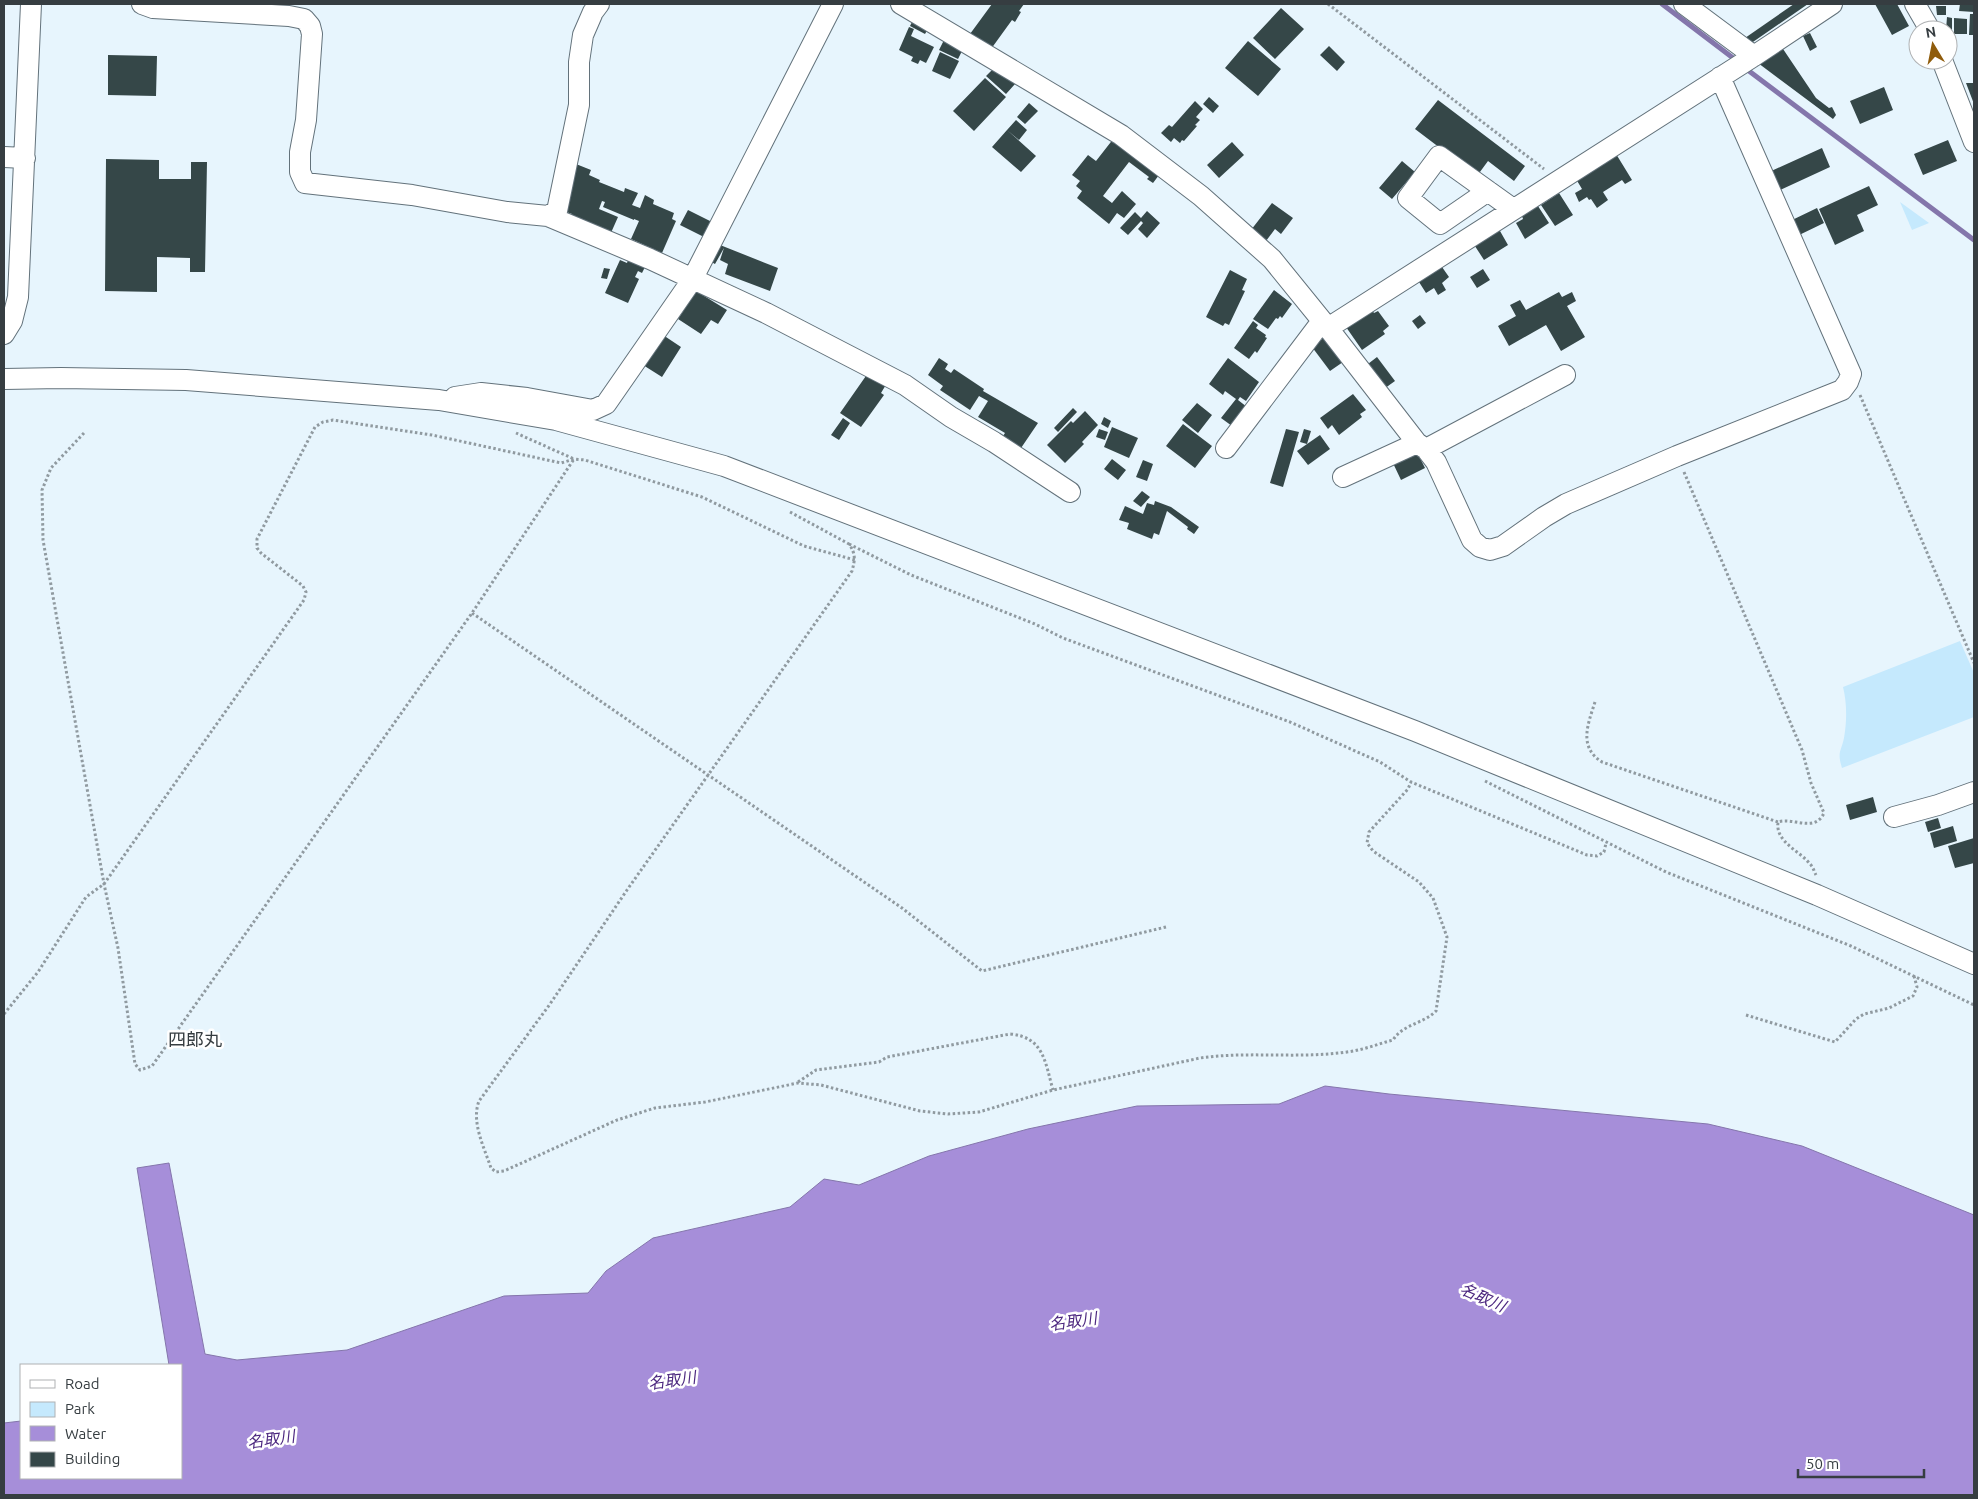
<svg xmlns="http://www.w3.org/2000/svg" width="1978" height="1499" viewBox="0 0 1978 1499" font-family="Ubuntu,'Noto Sans JP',sans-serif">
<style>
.green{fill:#c5e9fd}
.water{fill:#a68ed9;stroke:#8476ab}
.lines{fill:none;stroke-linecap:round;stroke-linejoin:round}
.stream{stroke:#8476ab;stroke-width:5}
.building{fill:#354748}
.minor-casing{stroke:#63727b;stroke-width:22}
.path{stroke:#909aa0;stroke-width:3;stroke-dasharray:2.5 2.5;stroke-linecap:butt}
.minor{stroke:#fff;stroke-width:20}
.labels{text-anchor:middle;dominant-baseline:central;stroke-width:5;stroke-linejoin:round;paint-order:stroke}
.water-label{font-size:16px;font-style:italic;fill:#4d2980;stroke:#fff}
.quarter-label{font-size:18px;fill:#363d41;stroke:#fff}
</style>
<rect width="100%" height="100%" fill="#e7f5fd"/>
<path class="green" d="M1900,202L1929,223L1912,230Z
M1960,641L1974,673V717L1842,768C1837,752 1841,752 1844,738C1847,721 1847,703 1843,687Z"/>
<path class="water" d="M1325,1086L1389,1094L1708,1124L1802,1146L1974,1215V1495H4V1423L21,1421V1478H181V1365H169L137,1168L169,1163L205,1354L237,1360L347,1350L504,1296L588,1293L606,1271L653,1238L790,1207L824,1179L859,1185L929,1156L1028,1129L1137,1106L1279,1104Z"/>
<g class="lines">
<path class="stream" d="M1662,4L1737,61
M1745,68L1974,240"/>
</g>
<path class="building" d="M992,4H1024L1019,11L1021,12L1015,22L1012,20L991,49L970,34Z
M1794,4H1808L1750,44L1745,38Z
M1875,4H1897L1909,26L1892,35Z
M1960,4H1974V12L1959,11Z
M1936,6H1946V15H1937Z
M1281,8L1304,29L1275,59L1253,38Z
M1970,14H1974V35H1969Z
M1947,17L1952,18V31L1946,30Z
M914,18L929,27L925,34L910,26Z
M1954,18L1967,19V34H1954Z
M909,27L914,29L911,36L934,47L926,63L920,60L918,64L911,61L913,57L899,50Z
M1810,33L1817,47L1810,51L1803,36Z
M946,36L965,45L958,59L939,50Z
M1248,41L1281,69L1258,96L1225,68Z
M1779,43L1816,98L1829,108L1832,107L1836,115L1833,119L1754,60Z
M1329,46L1345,62L1337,71L1320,55Z
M940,52L959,61L950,79L932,71Z
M108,55L157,56L156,96L108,95Z
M996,66L1015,84L1006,94L986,76Z
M985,78L1006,97L974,131L953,111Z
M1966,83H1974V104Z
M1884,87L1893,110L1860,124L1850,101Z
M1209,97L1219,106L1213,113L1203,104Z
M1438,100L1525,166L1514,181L1488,161L1477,176L1415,129Z
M1195,101L1203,109L1196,117L1200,120L1195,125L1197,126L1184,141L1182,140L1180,143L1174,138L1171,142L1161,133L1169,125L1172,127Z
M1029,103L1038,111L1025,124L1017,117Z
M1016,120L1027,130L1019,140L1007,130Z
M1007,130L1036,156L1021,172L992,147Z
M1114,138L1162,171L1153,183L1147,179L1149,177L1129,162L1103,196L1112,203L1122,191L1136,204L1124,218L1117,213L1109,224L1077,198L1082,191L1076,186L1080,181L1072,175L1088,155L1096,161Z
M1948,140L1957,161L1923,175L1914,154Z
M1232,142L1244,155L1219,178L1207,165Z
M1822,148L1830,167L1778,191L1769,172Z
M1613,149L1632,180L1625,184L1622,180L1603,192L1608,200L1597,208L1591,199L1589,200L1587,197L1579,202L1575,193L1582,189L1573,174Z
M106,159L159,160V179H191V162H207L205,272H190V258L157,257V292L105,291Z
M1402,161L1415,172L1392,199L1379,188Z
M576,164L591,170L589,175L600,180L599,182L624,192L625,188L638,193L632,205L640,208L645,195L654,200L653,204L674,213L672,219L676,221L662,253L631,239L639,221L634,219V220L603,207L605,202L602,201L599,209L618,217L610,235L570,219L572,214L558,209Z
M1869,186L1878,205L1857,215L1864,231L1835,245L1819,209Z
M1559,193L1573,215L1555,226L1541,205Z
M1272,203L1293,218L1281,234L1275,229L1266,241L1251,230Z
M1536,203L1549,223L1525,239L1516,223L1523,219L1522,216Z
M1817,208L1824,223L1795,237L1788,222Z
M688,210L712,222L704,237L680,225Z
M1147,211L1160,223L1147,238L1138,229L1143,223L1141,221L1128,235L1120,228L1135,212L1141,218Z
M1496,224L1508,245L1484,260L1471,240Z
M715,243L778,268L770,291L725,274L728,264L720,260L724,248L715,264L706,259Z
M629,257L646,265L642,273L638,271L635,277L639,279L628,303L605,293L620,260L627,263Z
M1442,267L1449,277L1442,283L1446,290L1438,295L1434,288L1426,293L1419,282Z
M604,268L610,269L607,279L601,278Z
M1483,269L1490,280L1477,288L1470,277Z
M1230,270L1247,279L1242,290L1245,291L1229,325L1225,323L1223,326L1206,317Z
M1274,290L1292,304L1282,318L1280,316L1278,319L1276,318L1268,329L1253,319Z
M696,291L727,310L718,324L711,320L701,334L678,319Z
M1559,292L1562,297L1572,292L1576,301L1567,306L1585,337L1561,351L1546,325L1509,346L1498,326L1516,316L1510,305L1520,300L1526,310Z
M1372,310L1374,313L1378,311L1389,326L1383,331L1385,334L1362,350L1346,327Z
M1420,315L1426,323L1418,329L1412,321Z
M1253,321L1258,325L1256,328L1266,335L1265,337L1267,338L1257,353L1255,351L1249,359L1234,348Z
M663,335L681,347L662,377L643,365Z
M1325,337L1343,362L1330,371L1312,347Z
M1377,357L1395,381L1381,391L1364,367Z
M939,358L948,364L945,369L951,373L954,369L984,389L983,391L1038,423L1019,451L1001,439L1005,433L978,417L988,401L979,396L970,410L940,390L943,386L928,375Z
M1228,358L1259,382L1246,401L1240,397L1238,400L1247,407L1232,426L1221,418L1236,399L1225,391L1223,395L1209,384Z
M868,373L887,383L881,393L884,395L861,427L840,413Z
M1353,394L1366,410L1360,414L1362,417L1339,435L1332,425L1328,429L1320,418Z
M1197,403L1212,415L1198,433L1182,420Z
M1073,408L1077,412L1058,432L1054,428Z
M1085,411L1098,425L1082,442L1084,444L1065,463L1047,445L1071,421L1073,423Z
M1104,417L1111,421L1108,428L1101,424Z
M843,418L850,423L839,440L831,435Z
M1183,424L1212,446L1195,468L1166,446Z
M1112,427L1138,438L1129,458L1104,447Z
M1099,429L1108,432L1105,440L1096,437Z
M1286,429L1299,432L1283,487L1270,483Z
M1304,429L1311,431L1307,444L1300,442Z
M1320,435L1330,449L1308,465L1297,451Z
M1416,450L1425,468L1401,480L1392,461Z
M1112,459L1126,470L1118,480L1104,469Z
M1143,460L1153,464L1147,481L1136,477Z
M1142,491L1150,497L1141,507L1133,501Z
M1155,501L1171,507L1199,527L1194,534L1187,529L1188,527L1167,511L1159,535L1154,533L1152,539L1127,529L1129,523L1119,520L1125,506L1143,514L1147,503L1154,505Z
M1873,797L1877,812L1850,820L1846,805Z
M1938,818L1941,828L1928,832L1925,822Z
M1953,826L1957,841L1934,848L1930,833Z
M1974,838V863L1955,868L1948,846Z"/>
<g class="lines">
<defs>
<path id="minor" d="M142,4L153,8L289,16L304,19L310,26L312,34L306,120L300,152V172L305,183L412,195L507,212L548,216L557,211L579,105V62L583,35L593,12L599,4
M901,4L1121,135L1201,196L1272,259L1328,328
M1684,4L1754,56
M1915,4L1930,30
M1942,60L1974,142
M4,157L25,158
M1488,191L1440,224L1408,198L1439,156L1513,209
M548,216L650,259L766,313L905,385L951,417L994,442L1070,492
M4,334L12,321L18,297L31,4
M4,379L61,378L186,380L439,400L556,420L724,466L1415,731L1817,895L1974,964
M455,397L481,393L527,398L593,410L606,404L692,280L833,4
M1417,443L1426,449L1565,375
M1226,448L1322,321
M1426,449L1436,462L1472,540L1480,547L1490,550L1503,546L1544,517L1566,504L1677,456L1842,390L1848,382L1851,374L1720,77
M1343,477L1417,443L1328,328L1754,56L1832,4
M1894,817L1938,805L1974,792"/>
</defs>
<use href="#minor" class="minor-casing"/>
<path class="path" d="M1328,4L1544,169
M1860,395L1974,663
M84,433L51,468L42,490L43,540L104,884L118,948L135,1064L140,1070L152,1066L472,613L574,459L516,433
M1684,472L1802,750L1811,783L1824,813C1815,833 1793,817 1778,822C1775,842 1800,851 1810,864C1813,867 1814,871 1816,875
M790,512L849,544C856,554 855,560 852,571L627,890L550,1004L479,1101C471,1122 484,1147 491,1168L496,1172L504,1171L617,1120L655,1108L705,1102L798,1083L821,1085L920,1111L948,1114L979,1112L1053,1090L1200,1058C1249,1051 1298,1059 1347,1052C1363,1050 1378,1044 1393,1040C1403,1024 1423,1024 1436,1011L1447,937L1433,898L1419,882L1373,851L1367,843L1369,832L1408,789L1411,782
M849,544L911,575L1035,624L1063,638L1290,722L1380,762L1411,782L1587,855L1597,856L1604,852L1606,843
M472,613L902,908L982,971L1166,927
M1595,702C1588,724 1578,747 1602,762L1778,822
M1485,781L1666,872L1851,946L1974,1005
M4,1014L38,972L86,897L104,884L304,600L306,592L303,586L261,553L257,548V539L315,427L323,422L333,420L432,435L561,463L574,459L585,460L702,497L804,546L855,560
M1746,1015L1835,1042L1856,1019L1864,1014L1889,1008L1913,996L1917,987L1914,976
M798,1082L816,1070L879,1062L887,1057L1010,1034C1044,1037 1045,1062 1053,1090"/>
<use href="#minor" class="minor"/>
</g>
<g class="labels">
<g class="water-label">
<text transform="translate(1483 1297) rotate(24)">名取川</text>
<text transform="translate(1073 1321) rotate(-8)">名取川</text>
<text transform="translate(672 1380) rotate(-8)">名取川</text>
<text transform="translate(271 1439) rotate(-8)">名取川</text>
</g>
<g class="quarter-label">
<text x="195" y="1039">四郎丸</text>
</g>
</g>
<rect width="1978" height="1499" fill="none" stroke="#363d41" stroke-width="10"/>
<rect x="20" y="1364" width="162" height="115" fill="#ffffff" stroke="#afb1b3"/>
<rect x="30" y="1380" width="25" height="8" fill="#ffffff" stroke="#afb1b3"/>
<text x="65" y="1389" font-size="15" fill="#363d41">Road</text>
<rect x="30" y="1402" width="25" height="15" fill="#c5e9fd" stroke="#afb1b3"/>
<text x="65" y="1414" font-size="15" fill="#363d41">Park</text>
<rect x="30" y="1426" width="25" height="15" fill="#a68ed9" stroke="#afb1b3"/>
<text x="65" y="1439" font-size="15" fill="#363d41">Water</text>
<rect x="30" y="1452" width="25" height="15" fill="#354748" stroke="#afb1b3"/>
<text x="65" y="1464" font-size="15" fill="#363d41">Building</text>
<g transform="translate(1933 45) rotate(350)"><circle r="24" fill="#ffffff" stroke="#afb1b3"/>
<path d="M0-4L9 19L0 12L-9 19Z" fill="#8f5c0c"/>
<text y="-8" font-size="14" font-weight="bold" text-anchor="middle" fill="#363d41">N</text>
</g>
<path d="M1798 1469v8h126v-8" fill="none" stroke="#363d41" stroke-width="2.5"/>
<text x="1806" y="1469" font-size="15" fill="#363d41" stroke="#ffffff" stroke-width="4" paint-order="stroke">50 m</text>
</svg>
